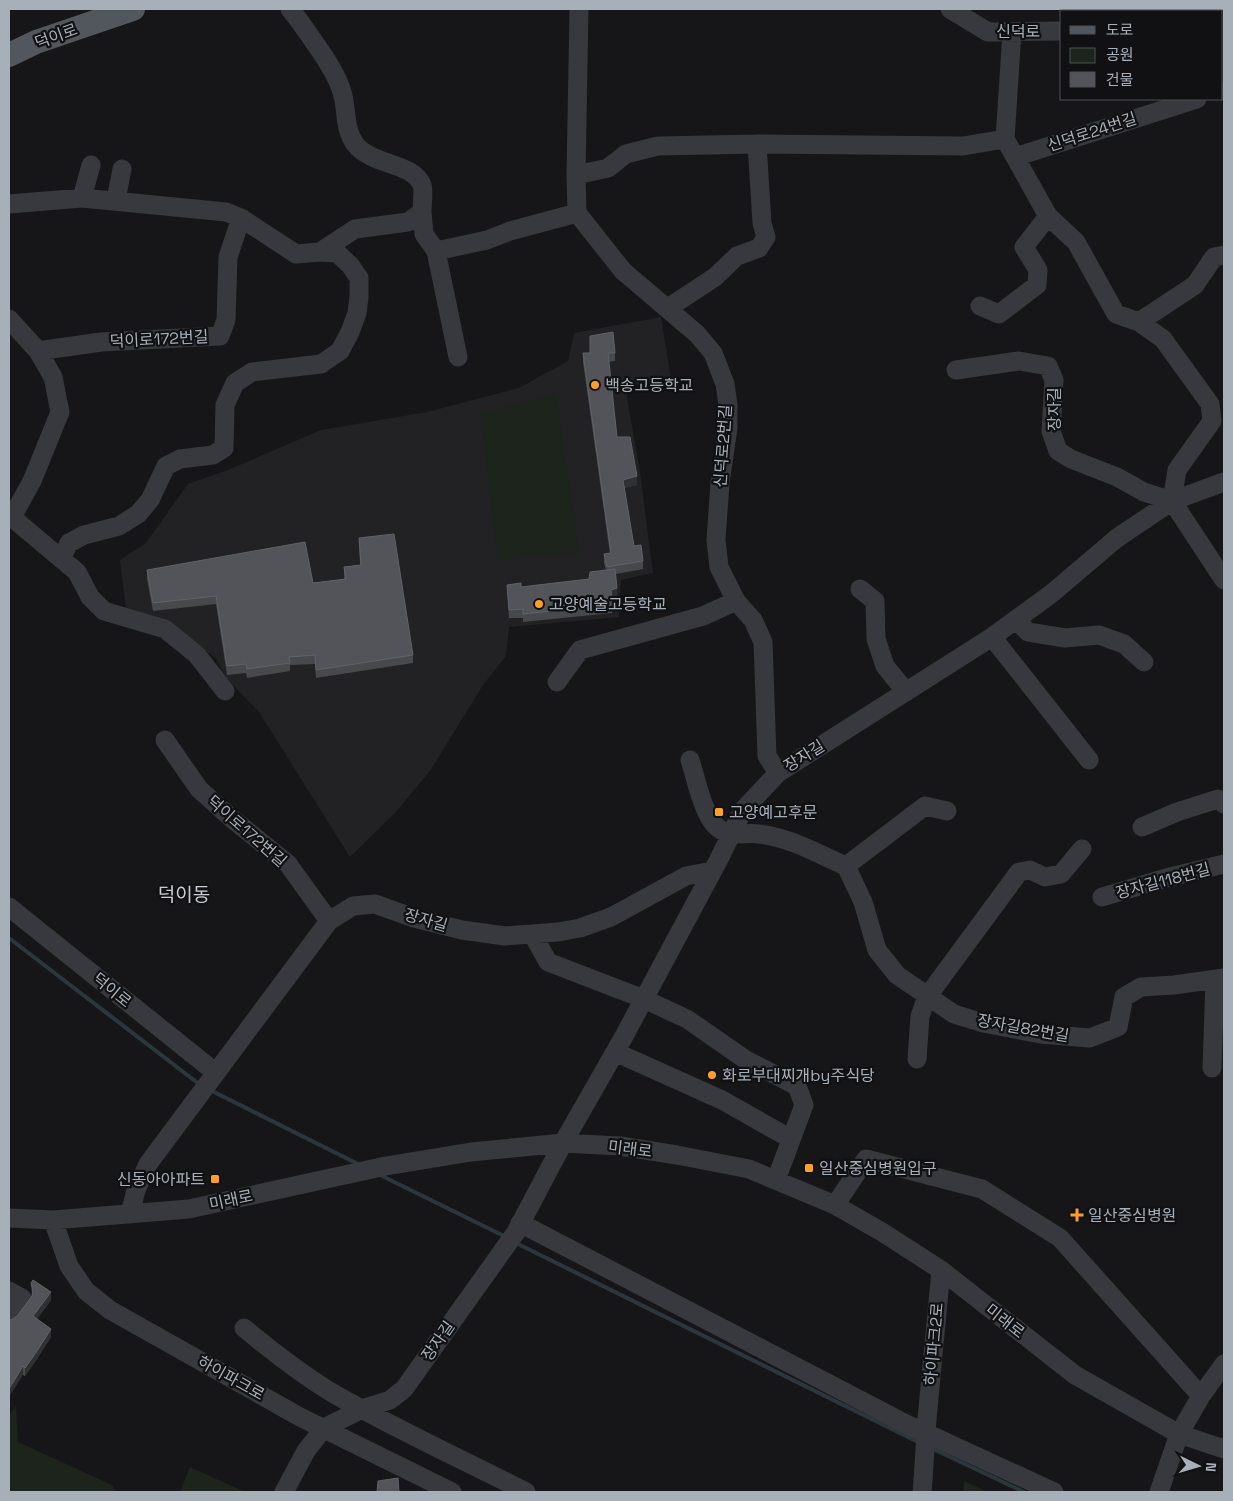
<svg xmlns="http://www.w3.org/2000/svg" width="1233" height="1501" viewBox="0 0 1233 1501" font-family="'Space Grotesk','Noto Sans KR',sans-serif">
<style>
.built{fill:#222225}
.green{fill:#1c241c}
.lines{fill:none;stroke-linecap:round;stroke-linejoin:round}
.stream{stroke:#2b373d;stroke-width:4}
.minor{stroke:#37393e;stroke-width:19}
.major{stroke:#52565d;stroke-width:24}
.minor-bridge{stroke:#37393e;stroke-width:19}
.wall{fill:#47494d}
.shaded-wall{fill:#2f3033}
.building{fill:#525459;stroke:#5f6268}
.poi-dot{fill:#ff9f27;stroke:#111113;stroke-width:2}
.labels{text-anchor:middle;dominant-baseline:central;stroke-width:4.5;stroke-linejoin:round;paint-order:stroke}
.street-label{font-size:16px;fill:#a7afb9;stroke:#111113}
.poi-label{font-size:16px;fill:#a7afb9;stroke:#111113;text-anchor:start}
.quarter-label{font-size:19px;fill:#c8cdd5;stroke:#111113}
</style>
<rect width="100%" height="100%" fill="#161618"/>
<path class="built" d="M661,317L671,379L625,386L640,472L653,573L621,580L619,617L509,627L506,656L483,685L430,771L395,813L350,857L259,712L226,678L216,658L165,622L126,610L120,560L145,544L188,484L228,470L321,430L427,412L519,388L568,361L574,333Z"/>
<path class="green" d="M556,393L579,552L498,560L480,414Z
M16,1406L18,1442L112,1485L116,1492H9V1415Z
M190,1467L245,1492H180Z
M964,1481L988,1492H963Z"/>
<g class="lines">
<path class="stream" d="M9,938L199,1084
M210,1090L358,1164
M380,1175L506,1237
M516,1243L920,1443
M931,1448L1024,1492"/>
<path class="minor" d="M579,9L576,175L577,213L623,271L697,334L713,353L725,384L728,405V428L720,483L716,540L719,567L736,601L753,620L763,642L767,756L778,773
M950,9L988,32L1062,31
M1107,11L1112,9
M1012,32L1005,139L1048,216L1076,242L1116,314L1139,322L1163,339L1210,404L1212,421L1177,470L1172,501
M1222,91L1224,90
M1015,157L1197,99
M576,175L608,168L626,154L658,146L757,144L963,146L1005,139
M82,198L91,165
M116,200L122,169
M9,204L82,198L226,212L241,218L296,254L320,252L355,229L408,222L422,212C422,204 424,192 422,185C413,162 372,166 355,144C343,127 348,108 341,89C336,74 328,62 319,49C309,35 301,22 290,9
M422,212L424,234L436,251L458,357
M436,251L487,240L510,231L577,213
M980,306L999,314L1037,285L1038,270L1024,247L1048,216
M668,308L715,277L737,256L759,248L766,237L762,223L757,144
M9,319L38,351L53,377L60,412L32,481L11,519
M1139,322L1195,285L1214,257L1224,255
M38,351L101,342L220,336L226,320L228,257L241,218
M956,370L1019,361L1048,366L1054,380L1051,431L1058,451L1071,459L1117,477L1144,492L1172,501L1224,580
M9,515L77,572L90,597L104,611L165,629L197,655L225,691
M61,559L69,543L84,535L119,526L138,514L150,500L166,466L180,459L213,455L224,448L225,405L235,383L252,372L321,364L340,351L350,332L357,313L359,297V278L350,265L337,253L320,252
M860,589L875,601L876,639L885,666L906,692
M1016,620L1028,632L1065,638L1099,635L1124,644L1144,662
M992,637L1089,760
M557,682L580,650L703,616L736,601
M165,740L199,789L230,817L288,864L329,921
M690,760C696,778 703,816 718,828C731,838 744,832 759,834C789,837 818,854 846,866L863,902L877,950L897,975L954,1014L983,1023L1041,1034L1090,1038L1118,1027L1124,997L1141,987L1174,985L1224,978
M1142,827L1177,812L1218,799L1224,804
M846,866L925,806L947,811
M1102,897L1166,878L1224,864
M9,907L215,1072
M533,935L548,962L644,999L687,1019L746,1060L797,1086L804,1105L776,1180
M615,1052L722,1100L791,1139
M917,1059L920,1016L927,997L1019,872L1030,870L1045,877L1061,874L1082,849
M1212,1068L1215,980
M835,1205L866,1159L982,1189L1060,1238L1201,1396
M130,1214L136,1190L148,1164L329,921L353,906L375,904L414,918L462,930L505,936L558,932L580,928L611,917L686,876L712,871
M9,1218L53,1220L189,1209L386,1166L471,1152L563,1143L620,1146L677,1155L749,1169L835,1205L882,1232L941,1270L1075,1375L1179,1434L1224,1449
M53,1220L69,1266L86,1291L110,1310L300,1417L452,1492
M520,1223L906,1424L1054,1492
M9,1291L22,1298L9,1317
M244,1328C273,1352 304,1376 336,1395C398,1430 463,1460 526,1492
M927,1419L941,1270
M284,1492L306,1451L324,1428L362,1409L390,1400L404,1389L516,1232L563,1143L623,1038L718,861L743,810L778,773L992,637L1051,594L1117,538L1172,501L1224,482
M922,1492L923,1480
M1159,1492L1179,1434L1201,1396L1224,1364"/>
<path class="major" d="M9,55L36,42L133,9"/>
<path class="minor-bridge" d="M923,1480L927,1419"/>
</g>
<path class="wall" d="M583,353H615V361L608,362L617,437L637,485L624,488L634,546L643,561V569L616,574L617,596L612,598V613L523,622V618H509L507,585L521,587L589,579L606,570L604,563V554H610L583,362Z
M359,538L413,655V663L316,678L315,664L290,665V671L247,678L246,673L227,675L216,604L153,611L147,579V570L313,583L344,579V567L360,565Z
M31,1283L51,1300L37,1319L51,1337L37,1359L25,1376L23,1375L13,1319L18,1315L32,1296Z"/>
<path class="shaded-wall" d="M637,476V485L623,488V480Z
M617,588V596L611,598V590Z
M51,1292V1300L33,1325V1316Z
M51,1329V1337L37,1359L25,1376V1368Z
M23,1366V1375L9,1397V1389Z"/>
<path class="building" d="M613,332L615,353H608L617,437H630L637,476L623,480L634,546L641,545L643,561L607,567L604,554L611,553L583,353H590V336Z
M394,534L413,655L316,670L315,655L289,657L290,663L247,669L246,664L227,666L216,596L153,603L147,570L305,542L313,583L346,579L344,567L361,565L359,538Z
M615,569L617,588L611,590L612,605L523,614V609L509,610L507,585L521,583V587L589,579L590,572Z
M33,1280L51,1292L33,1316L51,1329L37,1351L25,1368L23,1366L9,1389V1320L13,1319L18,1315L32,1296L33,1290L31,1283Z
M398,1478L399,1492H377L378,1481Z"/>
<g class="poi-dot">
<circle cx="595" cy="385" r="5"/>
<circle cx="539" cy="604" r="5"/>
<rect x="714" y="807" width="10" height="10" rx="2.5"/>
<circle cx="712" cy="1075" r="5"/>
<rect x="804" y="1163" width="10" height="10" rx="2.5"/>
<rect x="210" y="1174" width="10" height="10" rx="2.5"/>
<path d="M1074.5 1207.5h5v5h5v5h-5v5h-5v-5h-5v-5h5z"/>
</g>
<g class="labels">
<g class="street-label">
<text x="1018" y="31">신덕로</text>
<text transform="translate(56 36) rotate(-20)">덕이로</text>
<text transform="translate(1092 132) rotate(-18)">신덕로24번길</text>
<text transform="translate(159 339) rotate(-3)">덕이로172번길</text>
<text transform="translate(1054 409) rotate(-90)">장자길</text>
<text transform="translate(723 446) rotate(-86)">신덕로2번길</text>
<text transform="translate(804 756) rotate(-32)">장자길</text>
<text transform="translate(247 831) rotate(41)">덕이로172번길</text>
<text transform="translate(1163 881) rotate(-15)">장자길118번길</text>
<text transform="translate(426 920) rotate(16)">장자길</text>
<text transform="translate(112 990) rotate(39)">덕이로</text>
<text transform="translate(1023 1028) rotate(10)">장자길82번길</text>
<text transform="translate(630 1149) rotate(7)">미래로</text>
<text transform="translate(231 1200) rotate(-12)">미래로</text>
<text transform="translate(1005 1321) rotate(38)">미래로</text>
<text transform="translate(438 1341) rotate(-55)">장자길</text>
<text transform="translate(934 1344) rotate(-85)">하이파크2로</text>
<text transform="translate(231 1378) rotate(29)">하이파크로</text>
</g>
<g class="poi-label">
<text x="605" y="385">백송고등학교</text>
<text x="549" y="604">고양예술고등학교</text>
<text x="729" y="812">고양예고후문</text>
<text x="722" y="1075">화로부대찌개by주식당</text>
<text x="819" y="1168">일산중심병원입구</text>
<text x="205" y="1179" text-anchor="end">신동아아파트</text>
<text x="1088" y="1215">일산중심병원</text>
</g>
<g class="quarter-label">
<text x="184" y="894">덕이동</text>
</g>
</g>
<rect width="1233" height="1501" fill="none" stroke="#a7afb9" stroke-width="20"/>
<rect x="1060" y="10" width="162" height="90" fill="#111113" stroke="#4d5055"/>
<rect x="1070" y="26" width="25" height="8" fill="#52565d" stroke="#4d5055"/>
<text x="1106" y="35" font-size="15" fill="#a7afb9">도로</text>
<rect x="1070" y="48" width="25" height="15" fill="#1c241c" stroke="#4d5055"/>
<text x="1106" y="60" font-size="15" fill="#a7afb9">공원</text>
<rect x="1070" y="72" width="25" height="15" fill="#525459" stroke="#4d5055"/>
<text x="1106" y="85" font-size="15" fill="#a7afb9">건물</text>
<g transform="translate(1198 1466) rotate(95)" stroke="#111113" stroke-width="4" paint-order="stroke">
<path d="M0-4L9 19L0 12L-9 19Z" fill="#a7afb9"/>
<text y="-8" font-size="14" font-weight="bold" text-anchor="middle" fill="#a7afb9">N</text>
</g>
</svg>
